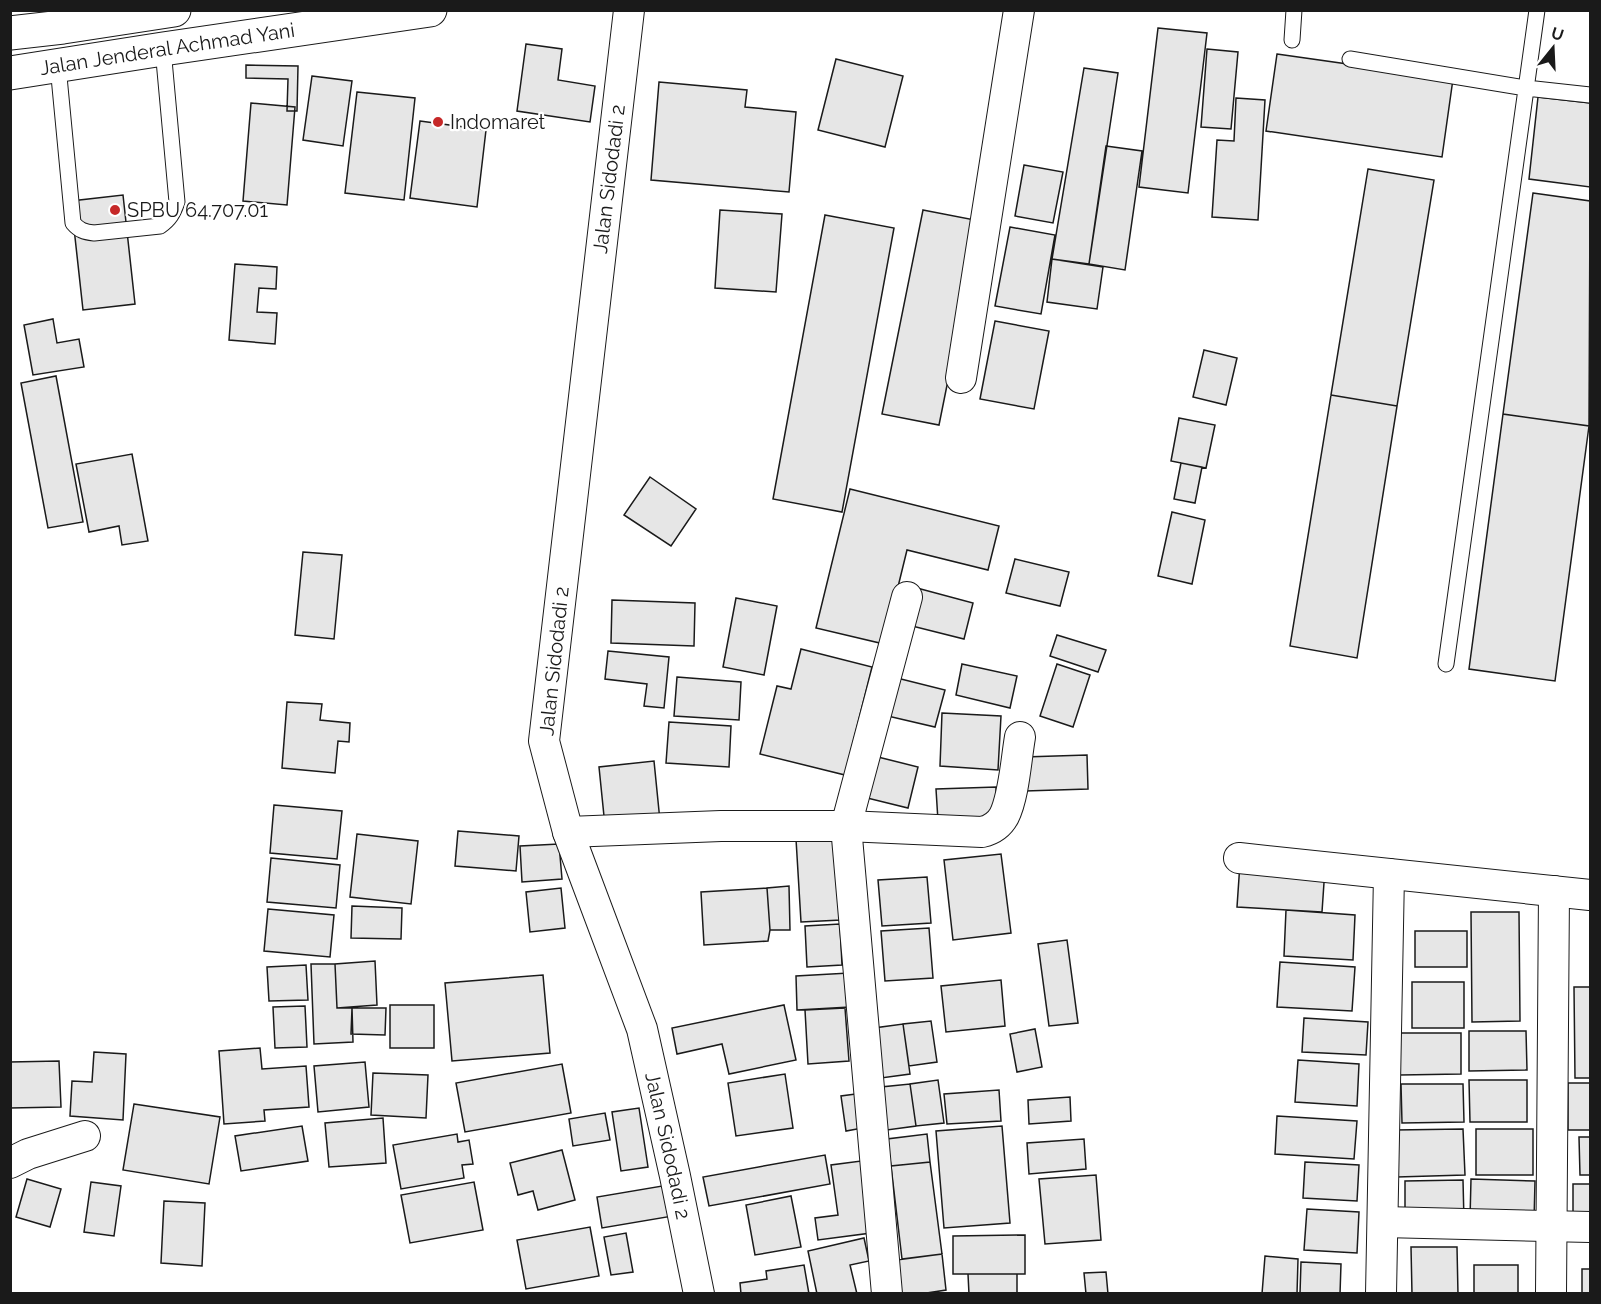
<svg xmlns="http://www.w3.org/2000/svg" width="1601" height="1304" viewBox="0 0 1601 1304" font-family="Raleway,sans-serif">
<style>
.building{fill:#e6e6e6;stroke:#1a1a1a;stroke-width:1.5}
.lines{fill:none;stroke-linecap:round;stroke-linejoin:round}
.service-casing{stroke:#1a1a1a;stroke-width:17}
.minor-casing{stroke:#1a1a1a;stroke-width:32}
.trunk-casing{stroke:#1a1a1a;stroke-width:35}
.service{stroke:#fff;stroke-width:15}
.minor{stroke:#fff;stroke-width:30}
.trunk{stroke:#fff;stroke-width:33}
.poi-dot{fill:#c62828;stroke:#fff;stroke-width:2}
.labels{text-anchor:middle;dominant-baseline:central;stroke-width:4.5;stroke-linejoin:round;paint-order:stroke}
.street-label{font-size:20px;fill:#1a1a1a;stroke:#fff}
.poi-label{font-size:20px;fill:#1a1a1a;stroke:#fff;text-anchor:start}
</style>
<rect width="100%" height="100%" fill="#fff"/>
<path class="building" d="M1158,28L1207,33L1188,193L1139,187Z
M526,44L562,49L558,80L595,86L590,122L517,111Z
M1207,49L1238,52L1231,129L1201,127Z
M1277,54L1453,79L1442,157L1266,131Z
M836,59L903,76L885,147L818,130Z
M246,65L298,66L297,111H287L288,79L246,78Z
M1084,68L1118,73L1089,264L1052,259Z
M312,76L352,81L343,146L303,140Z
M659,82L747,90L745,107L796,112L789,192L651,180Z
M357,92L415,98L404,200L345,193Z
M1538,97L1590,103V187L1529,179Z
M1236,98L1265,100L1258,220L1212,217L1217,140L1234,141Z
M251,103L295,107L287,205L243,201Z
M420,121L486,130L477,207L410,198Z
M1106,146L1142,151L1125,270L1089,264Z
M1024,165L1063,172L1053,223L1015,216Z
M1368,169L1434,180L1397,406L1331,395Z
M1533,193L1590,201L1589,426L1503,414Z
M123,195L135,304L83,310L71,201Z
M720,210L782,214L776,292L715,288Z
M923,210L980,221L939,425L882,414Z
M825,215L894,228L842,512L773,499Z
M1010,227L1055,235L1041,314L995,306Z
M1052,259L1103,267L1097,309L1047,302Z
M235,264L277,267L276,289L259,288L257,312L277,313L275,344L229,340Z
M53,319L57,343L79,339L84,367L33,375L24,325Z
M995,321L1049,331L1034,409L980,399Z
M1204,350L1237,358L1226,405L1193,397Z
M56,376L83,522L48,528L21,383Z
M1331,395L1397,406L1357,658L1290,646Z
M1503,414L1589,426L1555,681L1469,669Z
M1179,418L1215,425L1206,468L1171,461Z
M132,454L148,541L122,545L119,526L89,532L76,464Z
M1181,463L1202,467L1195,503L1174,499Z
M650,477L696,509L671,546L624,515Z
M850,489L999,526L988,570L907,550L884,644L816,628Z
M1172,512L1205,520L1192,584L1158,576Z
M303,552L342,555L334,639L295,635Z
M1015,559L1069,572L1060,606L1006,593Z
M917,588L973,603L964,639L908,625Z
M736,598L777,606L764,675L723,667Z
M612,600L695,603L694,646L611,643Z
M1057,635L1106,650L1098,672L1050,656Z
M801,649L872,667L845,775L760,754L777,686L791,689Z
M608,651L669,657L664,708L644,706L647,684L605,679Z
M962,664L1017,676L1010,708L956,695Z
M1057,664L1090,675L1073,727L1040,716Z
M889,676L945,690L935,727L879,714Z
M677,677L741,682L739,720L674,716Z
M287,702L322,704L320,720L350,723L349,742L338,741L335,773L282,768Z
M942,713L1001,716L998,770L940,766Z
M669,722L731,726L729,767L666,763Z
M870,755L918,767L908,808L859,796Z
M1087,755L1088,789L1025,791L1024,757Z
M654,761L660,821L605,826L599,767Z
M996,787L997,819L938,821L936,789Z
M274,805L342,811L337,859L270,853Z
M458,831L519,836L516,871L455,866Z
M357,834L418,841L411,904L350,897Z
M836,836L841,920L801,922L796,839Z
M559,844L562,879L522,882L520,846Z
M1001,854L1011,933L953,940L944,860Z
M271,858L340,865L336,908L267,902Z
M1240,863L1325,868L1322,912L1237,907Z
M927,877L931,923L882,926L878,880Z
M789,886L790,930H770L767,888Z
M561,888L565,928L530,932L526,892Z
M767,888L770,930L768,941L704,945L701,892Z
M352,906L402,908L401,939L351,938Z
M268,909L334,915L330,957L264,951Z
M1286,910L1355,915L1353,960L1284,956Z
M1471,912H1519L1520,1021L1472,1022Z
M840,924L842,965L807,967L805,926Z
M929,928L933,978L885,981L881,931Z
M1415,931H1467V967H1415Z
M1067,940L1078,1023L1049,1026L1038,944Z
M375,961L377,1005L337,1008L335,964Z
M1280,962L1355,967L1352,1011L1277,1007Z
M311,964H335L337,1008H352L353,1042L314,1044Z
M306,965L308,1000L269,1001L267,967Z
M849,973L850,1007L797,1010L796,976Z
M543,975L550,1053L452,1061L445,983Z
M1001,980L1005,1026L946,1032L941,986Z
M1412,982H1464V1028H1412Z
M1574,987H1590V1078H1575Z
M390,1005H434V1048H390Z
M784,1005L796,1060L729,1074L722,1044L677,1054L672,1028Z
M305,1006L307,1047L275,1048L273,1007Z
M352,1008H386L385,1035L351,1034Z
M845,1008L849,1061L808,1064L805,1010Z
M1304,1018L1368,1022L1366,1055L1302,1052Z
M931,1021L937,1062L909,1066L903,1024Z
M903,1024L910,1074L881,1078L874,1028Z
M1035,1029L1042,1067L1017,1072L1010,1034Z
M1469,1031H1526L1527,1070L1469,1071Z
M1400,1033H1461V1074L1400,1075Z
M260,1048L262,1069L306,1066L309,1107L264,1110L265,1121L224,1124L219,1051Z
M94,1052L126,1054L123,1120L70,1116L72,1081L92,1082Z
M1298,1060L1359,1064L1357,1106L1295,1102Z
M59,1061L61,1107L10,1108V1062Z
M365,1062L369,1107L318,1112L314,1066Z
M562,1064L571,1113L465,1132L456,1083Z
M373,1073L428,1075L426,1118L371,1115Z
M785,1074L793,1128L736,1136L728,1083Z
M938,1080L944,1123L916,1126L910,1084Z
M1469,1080H1527V1122H1470Z
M1568,1083H1590V1130H1568Z
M910,1084L916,1126L887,1130L881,1087Z
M1401,1084H1463L1464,1122L1402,1123Z
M999,1090L1001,1121L947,1124L944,1094Z
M863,1093L868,1127L846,1131L841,1096Z
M1070,1097L1071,1121L1029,1124L1028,1100Z
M134,1104L220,1117L209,1184L123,1170Z
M639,1108L648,1167L621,1171L612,1112Z
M605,1113L610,1140L573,1146L569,1119Z
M1277,1116L1357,1121L1354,1159L1275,1154Z
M383,1118L386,1163L329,1167L325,1123Z
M302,1126L308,1161L241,1171L235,1136Z
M1002,1126L1010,1223L944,1228L936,1131Z
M1463,1129L1465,1175L1397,1177L1395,1130Z
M1476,1129H1533V1175H1476Z
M457,1134L458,1142L469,1140L473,1164L462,1165L464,1178L401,1189L393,1145Z
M927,1134L930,1162L891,1166L887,1139Z
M1579,1137H1590V1175H1580Z
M1084,1139L1086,1169L1029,1174L1027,1143Z
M562,1150L575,1200L538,1210L533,1191L518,1195L510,1163Z
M825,1155L830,1184L709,1206L703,1177Z
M861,1161L871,1233L818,1240L815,1218L838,1215L831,1165Z
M930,1162L942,1254L902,1259L891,1166Z
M1305,1162L1359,1165L1357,1201L1303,1198Z
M1096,1175L1101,1240L1045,1244L1039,1179Z
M27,1179L61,1189L50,1227L16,1217Z
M1471,1179L1535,1181L1534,1221L1470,1219Z
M1463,1180L1464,1221H1405V1181Z
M91,1182L121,1186L114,1236L84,1232Z
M474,1182L483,1230L410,1243L401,1195Z
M1573,1184H1590V1225H1573Z
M668,1185L673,1216L602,1228L597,1197Z
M791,1196L801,1247L755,1255L746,1205Z
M164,1201L205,1203L202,1266L161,1263Z
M1307,1209L1359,1212L1357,1253L1304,1250Z
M590,1227L599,1276L526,1289L517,1240Z
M626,1233L633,1272L611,1275L604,1237Z
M1025,1235V1274H953V1236Z
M864,1238L869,1261L850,1265L857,1294H817L808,1251Z
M1411,1247H1457L1458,1294H1412Z
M942,1254L946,1290L920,1294H894L889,1261Z
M1265,1256L1298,1259L1297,1294H1262Z
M1301,1262L1341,1264L1340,1294H1300Z
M804,1265L809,1294H741L740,1283L767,1279L766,1271Z
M1474,1265H1518V1294H1474Z
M1582,1269H1590V1294H1582Z
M1106,1272L1108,1294H1086L1084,1273Z
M968,1274H1017V1294H969Z"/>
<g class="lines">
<defs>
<path id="service" d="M1292,40L1294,10
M1350,59L1526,88L1590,95
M58,66L73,223C79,230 84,232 94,233L160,226C170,219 173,213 177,202L163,49
M1446,664L1537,10"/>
<g id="minor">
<path id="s1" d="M629,10L544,741L568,832L642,1029L675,1176L699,1294"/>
<path d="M961,378L1019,10"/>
<path d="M568,832L721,826H846L982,832C991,830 999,825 1004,816C1014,796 1016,760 1020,737"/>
<path d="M1239,858L1590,895"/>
<path d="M10,1163L28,1154L85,1136"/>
<path d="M1383,1222L1590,1227"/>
<path d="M887,1294L846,826L907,597"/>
<path d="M1381,1294L1389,874"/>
<path d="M1551,1294L1554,891"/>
</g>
<g id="trunk">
<path d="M10,33L63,27L174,10"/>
<path id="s2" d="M10,73L163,49L430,10"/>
</g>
</defs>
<use href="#service" class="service-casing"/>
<use href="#minor" class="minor-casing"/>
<use href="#trunk" class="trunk-casing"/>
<use href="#service" class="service"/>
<use href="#minor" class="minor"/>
<use href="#trunk" class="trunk"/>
</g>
<g class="poi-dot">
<circle cx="438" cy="122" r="6"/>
<circle cx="115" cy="210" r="6"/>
</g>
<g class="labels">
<g class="street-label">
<text stroke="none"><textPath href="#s2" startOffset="159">Jalan Jenderal Achmad Yani</textPath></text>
<text transform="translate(609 179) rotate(-83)">Jalan Sidodadi 2</text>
<text transform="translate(554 661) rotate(-84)">Jalan Sidodadi 2</text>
<text stroke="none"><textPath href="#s1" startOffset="1160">Jalan Sidodadi 2</textPath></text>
</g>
<g class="poi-label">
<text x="450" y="122">Indomaret</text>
<text x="127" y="210">SPBU 64.707.01</text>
</g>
</g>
<rect width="1601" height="1304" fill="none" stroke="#1a1a1a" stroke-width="24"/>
<g transform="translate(1553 48) rotate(18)" stroke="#ffffff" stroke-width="4.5" paint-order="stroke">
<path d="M0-4.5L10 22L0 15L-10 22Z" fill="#1a1a1a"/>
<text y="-9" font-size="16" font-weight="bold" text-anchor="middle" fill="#1a1a1a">U</text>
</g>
</svg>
